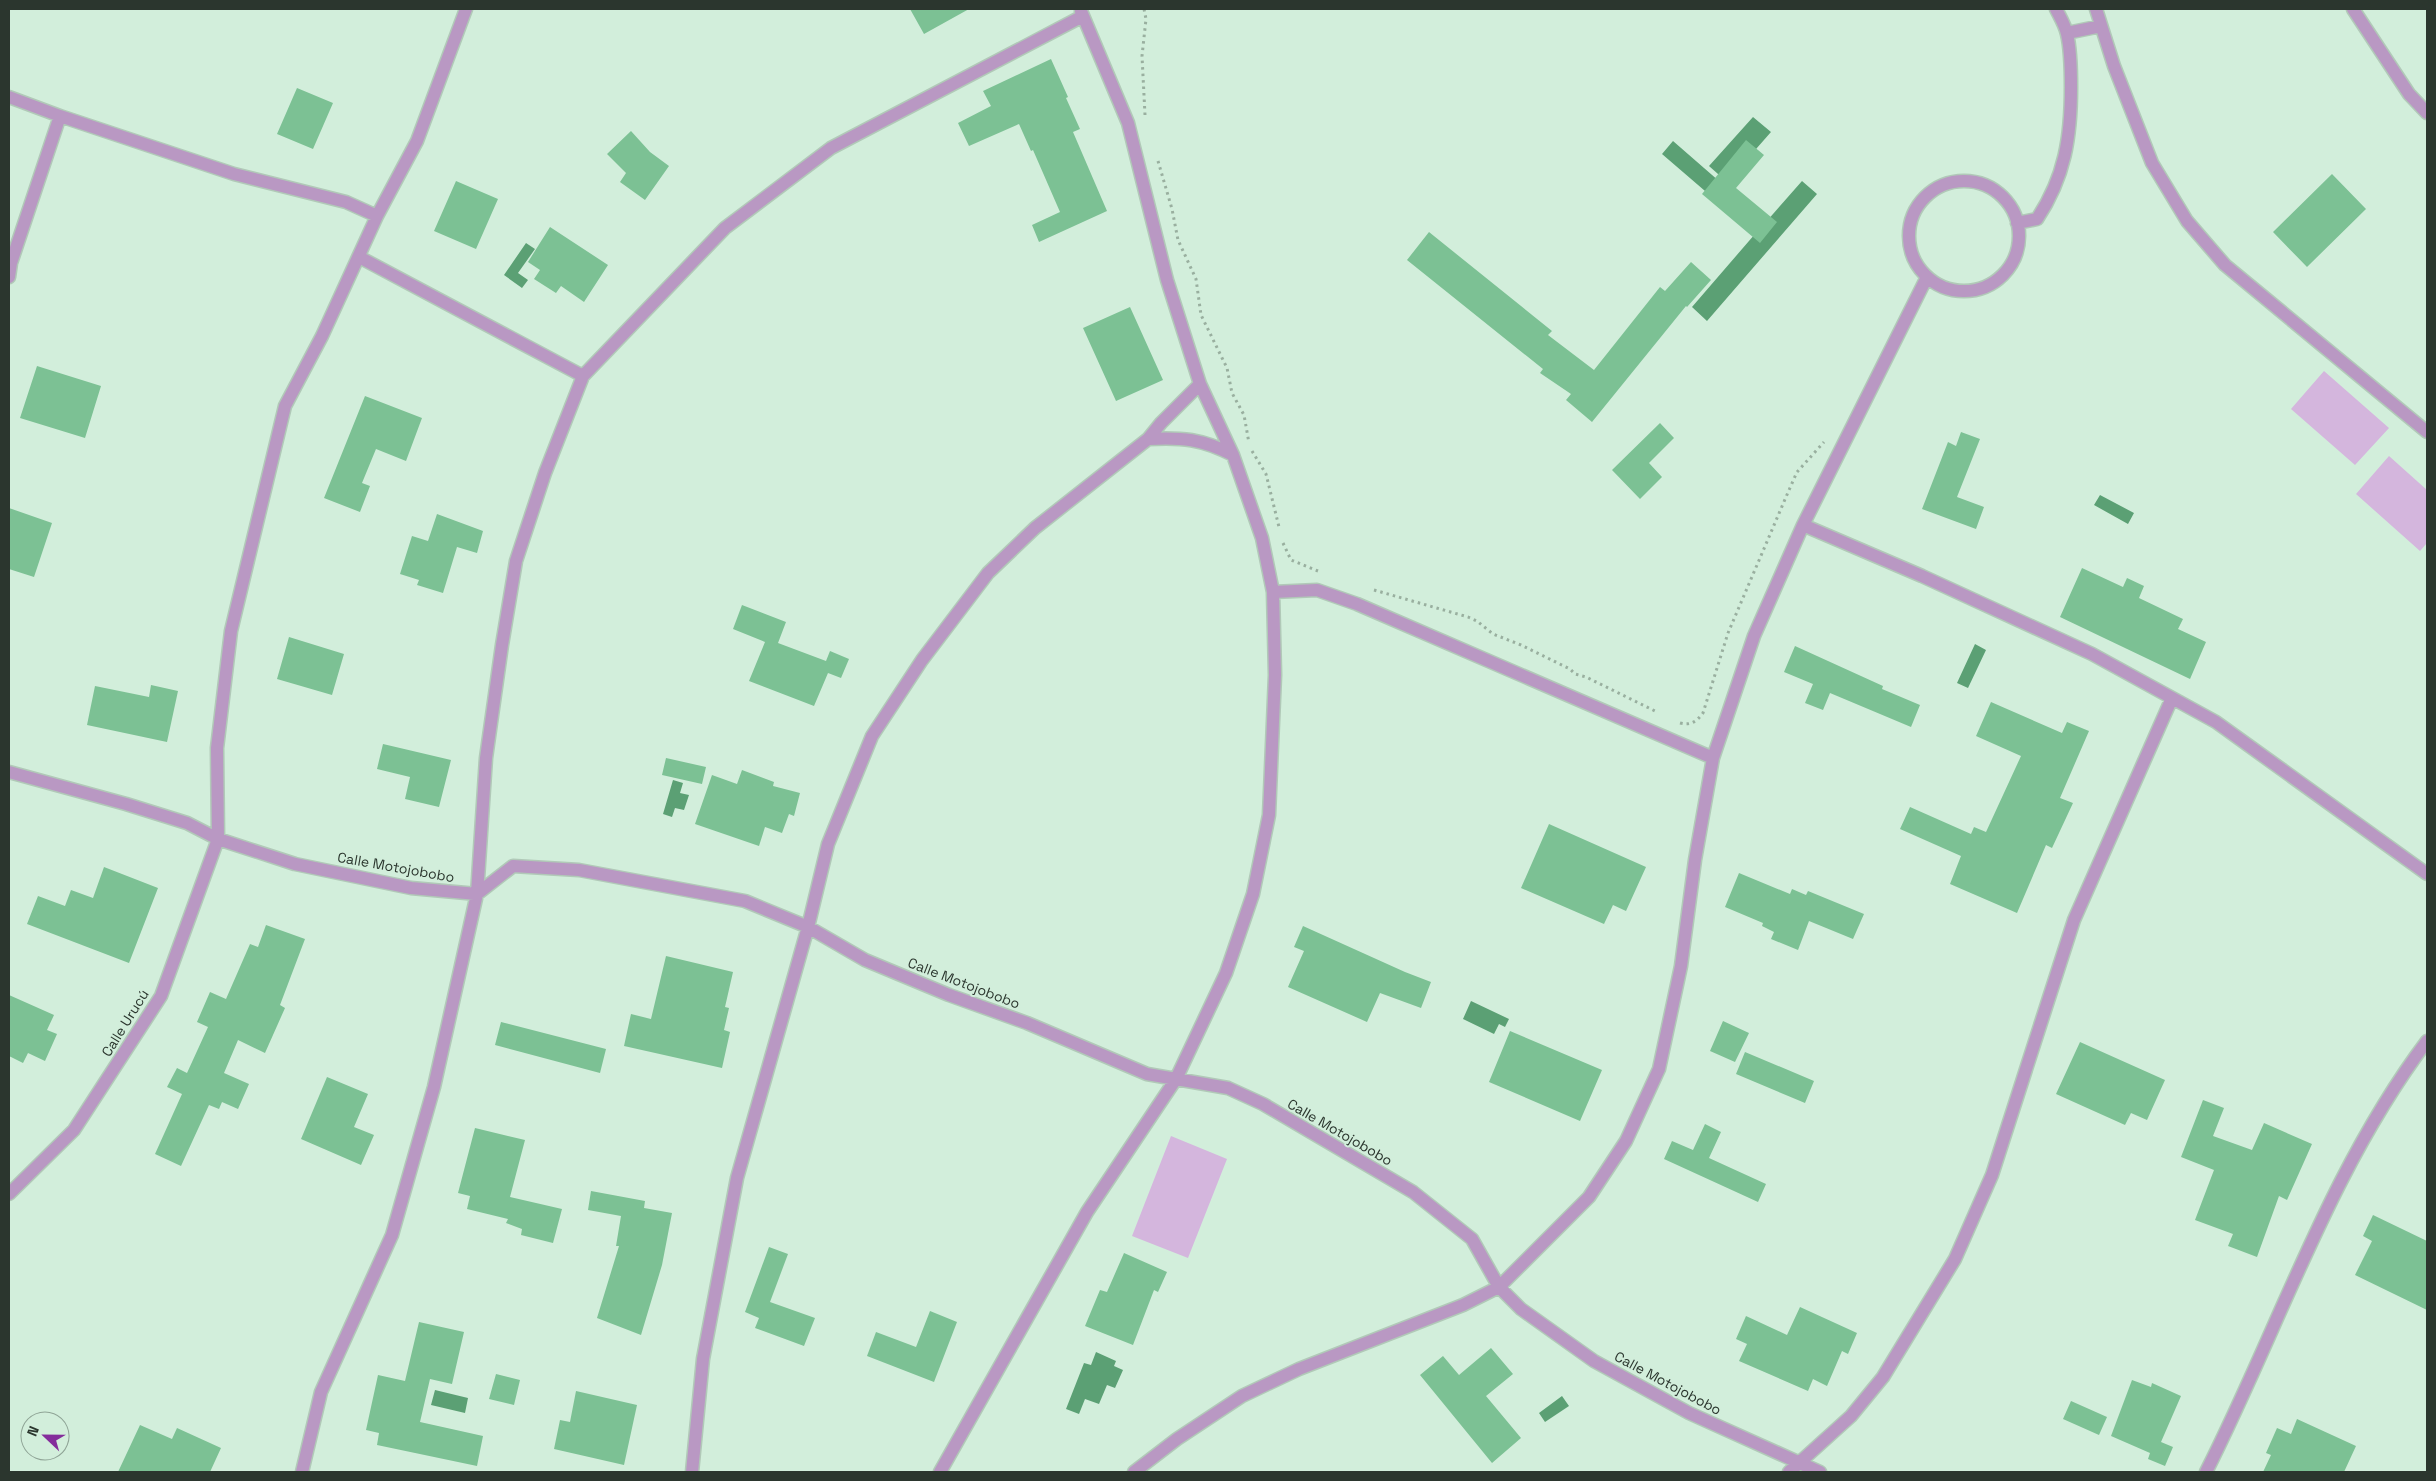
<svg xmlns="http://www.w3.org/2000/svg" width="2436" height="1481" viewBox="0 0 2436 1481" font-family="'Space Grotesk',sans-serif">
<style>
.green{fill:#d4b6dd}
.water{fill:#5ba074}
.building{fill:#7cc194}
.lines{fill:none;stroke-linecap:round;stroke-linejoin:round}
.minor-casing{stroke:#b1c9b8;stroke-width:15}
.path{stroke:#99af9f;stroke-width:3;stroke-dasharray:2.5 4;stroke-linecap:butt}
.minor{stroke:#b998c3;stroke-width:12}
.labels{text-anchor:middle;dominant-baseline:central;stroke-width:4;stroke-linejoin:round;paint-order:stroke}
.street-label{font-size:14px;fill:#2b362e;stroke:#d2eedb}
</style>
<rect width="100%" height="100%" fill="#d2eedb"/>
<path class="green" d="M2324,371L2389,428L2355,465L2291,409Z
M2389,456L2427,490V543L2420,551L2356,494Z
M1171,1136L1227,1159L1188,1258L1132,1236Z"/>
<path class="water" d="M1753,117L1771,132L1727,182L1709,166Z
M1673,141L1766,222L1802,181L1817,194L1707,321L1692,307L1755,234L1662,154Z
M526,243L535,249L518,273L528,280L522,288L504,275Z
M2100,495L2134,513L2128,524L2094,505Z
M1975,644L1986,650L1968,688L1957,683Z
M673,780L683,783L680,793L689,795L684,810L675,808L672,817L663,814Z
M1471,1001L1509,1019L1505,1027L1499,1024L1494,1034L1463,1019Z
M1096,1352L1116,1361L1114,1366L1123,1370L1115,1388L1107,1385L1099,1404L1085,1399L1079,1414L1066,1409L1084,1363L1091,1365Z
M435,1390L468,1398L465,1413L431,1405Z
M1562,1396L1569,1406L1545,1422L1539,1413Z"/>
<path class="building" d="M910,9H969L924,34Z
M1051,59L1068,97L1066,98L1080,129L1073,132L1107,211L1039,242L1032,225L1060,212L1033,150L1031,151L1019,124L969,146L958,123L991,106L983,91Z
M297,88L333,103L313,149L277,134Z
M631,131L650,152L669,166L645,200L620,182L626,173L607,154Z
M1746,140L1764,155L1736,188L1777,222L1760,243L1702,194Z
M2332,174L2366,209L2307,267L2273,232Z
M456,181L498,199L476,249L434,231Z
M550,227L608,265L584,302L561,286L556,293L534,279L540,270L528,262Z
M1429,232L1552,331L1548,335L1594,370L1660,287L1665,291L1691,262L1711,280L1687,307L1686,306L1592,422L1566,400L1571,394L1540,373L1543,369L1407,260Z
M1130,307L1163,380L1116,401L1083,328Z
M37,366L101,386L85,438L20,418Z
M365,396L422,418L406,461L376,449L362,483L370,486L360,512L324,498Z
M1660,423L1674,438L1649,463L1662,477L1640,499L1612,470Z
M1961,432L1980,439L1957,497L1984,507L1976,529L1922,509L1948,442L1956,446Z
M9,508L52,523L34,577L9,569Z
M437,514L483,531L477,553L457,547L443,593L417,585L419,580L400,574L412,536L428,541Z
M2082,568L2123,587L2127,578L2144,586L2139,598L2183,619L2178,629L2206,642L2190,679L2060,617Z
M742,605L786,622L778,643L826,661L830,651L849,659L841,678L828,673L814,706L749,681L765,642L733,629Z
M289,637L344,654L332,695L277,679Z
M1795,646L1883,686L1882,689L1920,705L1911,727L1830,693L1823,710L1805,703L1813,684L1784,672Z
M151,685L178,691L167,742L87,725L95,686L149,697Z
M1991,702L2062,733L2067,722L2089,731L2060,798L2073,803L2052,848L2046,845L2017,913L1950,884L1961,856L1900,829L1910,807L1971,834L1974,827L1986,832L2021,756L1976,736Z
M383,744L451,760L439,807L405,799L410,777L377,769Z
M666,758L706,767L702,784L662,775Z
M742,770L774,782L773,786L800,793L794,816L789,814L782,833L765,827L759,846L695,824L712,775L737,784Z
M1549,824L1646,867L1626,911L1613,905L1604,924L1521,888Z
M104,867L158,888L129,963L27,924L38,896L65,906L71,890L93,898Z
M1739,873L1790,894L1792,889L1806,895L1808,891L1864,914L1853,939L1809,921L1798,950L1771,939L1774,932L1762,926L1763,923L1725,907Z
M266,925L305,939L280,1005L285,1008L265,1053L238,1040L224,1073L249,1084L238,1109L222,1102L219,1109L209,1105L181,1166L155,1154L182,1094L167,1087L177,1068L187,1073L208,1027L197,1022L210,992L226,999L250,944L258,947Z
M1303,926L1405,972L1431,982L1421,1008L1380,993L1367,1022L1288,987L1304,951L1294,947Z
M666,956L733,972L725,1007L729,1008L724,1030L730,1032L722,1068L624,1046L631,1014L651,1019Z
M9,995L54,1015L47,1030L57,1034L45,1061L28,1053L23,1063L9,1056Z
M1723,1021L1749,1033L1735,1062L1710,1051Z
M501,1022L606,1049L600,1073L495,1045Z
M1510,1031L1602,1070L1580,1121L1489,1082Z
M2080,1042L2165,1080L2147,1120L2131,1113L2125,1125L2056,1094Z
M1745,1052L1814,1081L1805,1103L1736,1074Z
M327,1077L368,1094L354,1127L374,1135L361,1165L301,1139Z
M2203,1100L2224,1108L2213,1136L2252,1150L2264,1123L2312,1144L2287,1200L2279,1196L2257,1257L2228,1246L2233,1234L2195,1220L2214,1170L2181,1157Z
M1705,1124L1721,1132L1709,1158L1766,1184L1758,1202L1664,1159L1672,1141L1693,1150Z
M475,1128L525,1140L510,1197L562,1209L553,1243L521,1235L522,1229L506,1223L508,1219L467,1209L470,1196L458,1193Z
M591,1191L645,1201L644,1208L672,1213L662,1265L641,1335L597,1318L619,1246H616L621,1216L588,1210Z
M2373,1215L2427,1241V1310L2355,1275L2372,1241L2363,1236Z
M769,1247L788,1254L770,1302L815,1318L804,1346L755,1328L759,1318L745,1312Z
M1124,1253L1167,1272L1158,1292L1154,1290L1133,1345L1085,1326L1100,1290L1107,1292Z
M1800,1307L1857,1333L1848,1354L1842,1351L1827,1386L1813,1379L1808,1391L1739,1361L1747,1344L1736,1339L1746,1316L1787,1335Z
M930,1311L957,1322L934,1382L867,1356L876,1332L916,1347Z
M419,1322L464,1332L452,1384L430,1379L420,1422L483,1436L477,1466L377,1445L379,1433L366,1430L378,1375L405,1381Z
M1491,1348L1513,1374L1486,1396L1521,1438L1492,1463L1420,1375L1443,1356L1459,1375Z
M496,1374L520,1380L514,1405L489,1399Z
M2132,1380L2151,1387L2152,1383L2181,1396L2161,1442L2173,1447L2165,1466L2148,1459L2150,1453L2111,1436Z
M576,1391L637,1405L624,1465L554,1449L560,1420L570,1422Z
M2071,1401L2107,1417L2099,1435L2063,1419Z
M2297,1419L2356,1446L2344,1472H2263L2271,1455L2266,1453L2277,1428L2291,1434Z
M140,1425L172,1439L177,1428L221,1448L210,1472H118Z"/>
<g class="lines">
<defs>
<path id="minor" d="M2096,9L2114,66L2152,163L2187,221L2225,265L2427,432
M2353,9L2409,94L2427,113
M2067,33L2101,26
M9,97L60,116L11,263L9,277
M60,116L234,174L346,202L377,216
M1909 236a55 55 0 1 1 110 0a55 55 0 1 1-110 0Z
M2017,223L2037,219C2065,177 2071,137 2071,87C2071,70 2071,51 2067,34C2065,25 2060,17 2056,9
M359,257L583,376
M1148,439C1181,437 1203,439 1233,455
M1803,525L1922,576L2092,654L2216,722L2427,874
M1273,592L1317,590L1357,604L1713,758
M9,772L126,804L187,823L218,839L295,864L411,888L477,894L513,866L579,870L745,901L808,927L865,960L949,995L1027,1023L1147,1074L1228,1088L1263,1104L1413,1192L1472,1239L1499,1287L1521,1309L1594,1361L1689,1413L1820,1472
M9,1194L74,1130L161,996L218,839L217,748L231,631L285,406L322,336L377,216L417,141L466,9
M302,1472L321,1392L392,1235L434,1087L477,894L486,758L502,645L516,561L545,473L583,376L725,228L831,148L1083,16
M692,1472L703,1359L737,1178L808,927L828,844L872,736L922,660L988,573L1035,528L1148,439L1161,423L1200,384
M940,1472L1087,1212L1176,1079L1226,973L1253,894L1269,815L1275,675L1273,592L1262,538L1233,455L1200,384L1167,280L1128,123L1081,11
M1134,1472L1177,1439L1242,1396L1299,1369L1463,1305L1499,1287L1589,1197L1626,1141L1659,1069L1681,966L1695,860L1713,758L1754,636L1803,525L1927,277
M1789,1472L1851,1416L1883,1377L1955,1259L1992,1175L2074,920L2172,698
M2206,1472C2279,1328 2329,1171 2427,1041"/>
</defs>
<use href="#minor" class="minor-casing"/>
<path class="path" d="M1144,9L1146,19L1142,56L1145,115
M1158,161L1172,209L1178,240L1196,279L1201,315L1227,368L1232,393L1244,415L1249,443
M1252,451L1266,474L1279,527
M1283,543L1291,560L1318,571
M1374,590L1468,617L1477,621L1493,634L1521,645L1570,669L1575,674L1586,677L1657,712
M1680,723C1691,726 1697,721 1703,713L1728,633L1789,490L1797,472L1824,442"/>
<use href="#minor" class="minor"/>
</g>
<g class="labels">
<g class="street-label">
<text transform="translate(396 867) rotate(10)">Calle Motojobobo</text>
<text transform="translate(964 983) rotate(21)">Calle Motojobobo</text>
<text transform="translate(125 1023) rotate(-58)">Calle Urucú</text>
<text transform="translate(1340 1132) rotate(30)">Calle Motojobobo</text>
<text transform="translate(1668 1383) rotate(28)">Calle Motojobobo</text>
</g>
</g>
<rect width="2436" height="1481" fill="none" stroke="#2b362e" stroke-width="20"/>
<g transform="translate(45 1436) rotate(292)"><circle r="24" fill="#d2eedb" stroke="#8fa496"/>
<path d="M0-4L9 19L0 12L-9 19Z" fill="#842d9b"/>
<text y="-8" font-size="14" font-weight="bold" text-anchor="middle" fill="#2b362e">N</text>
</g>
</svg>
